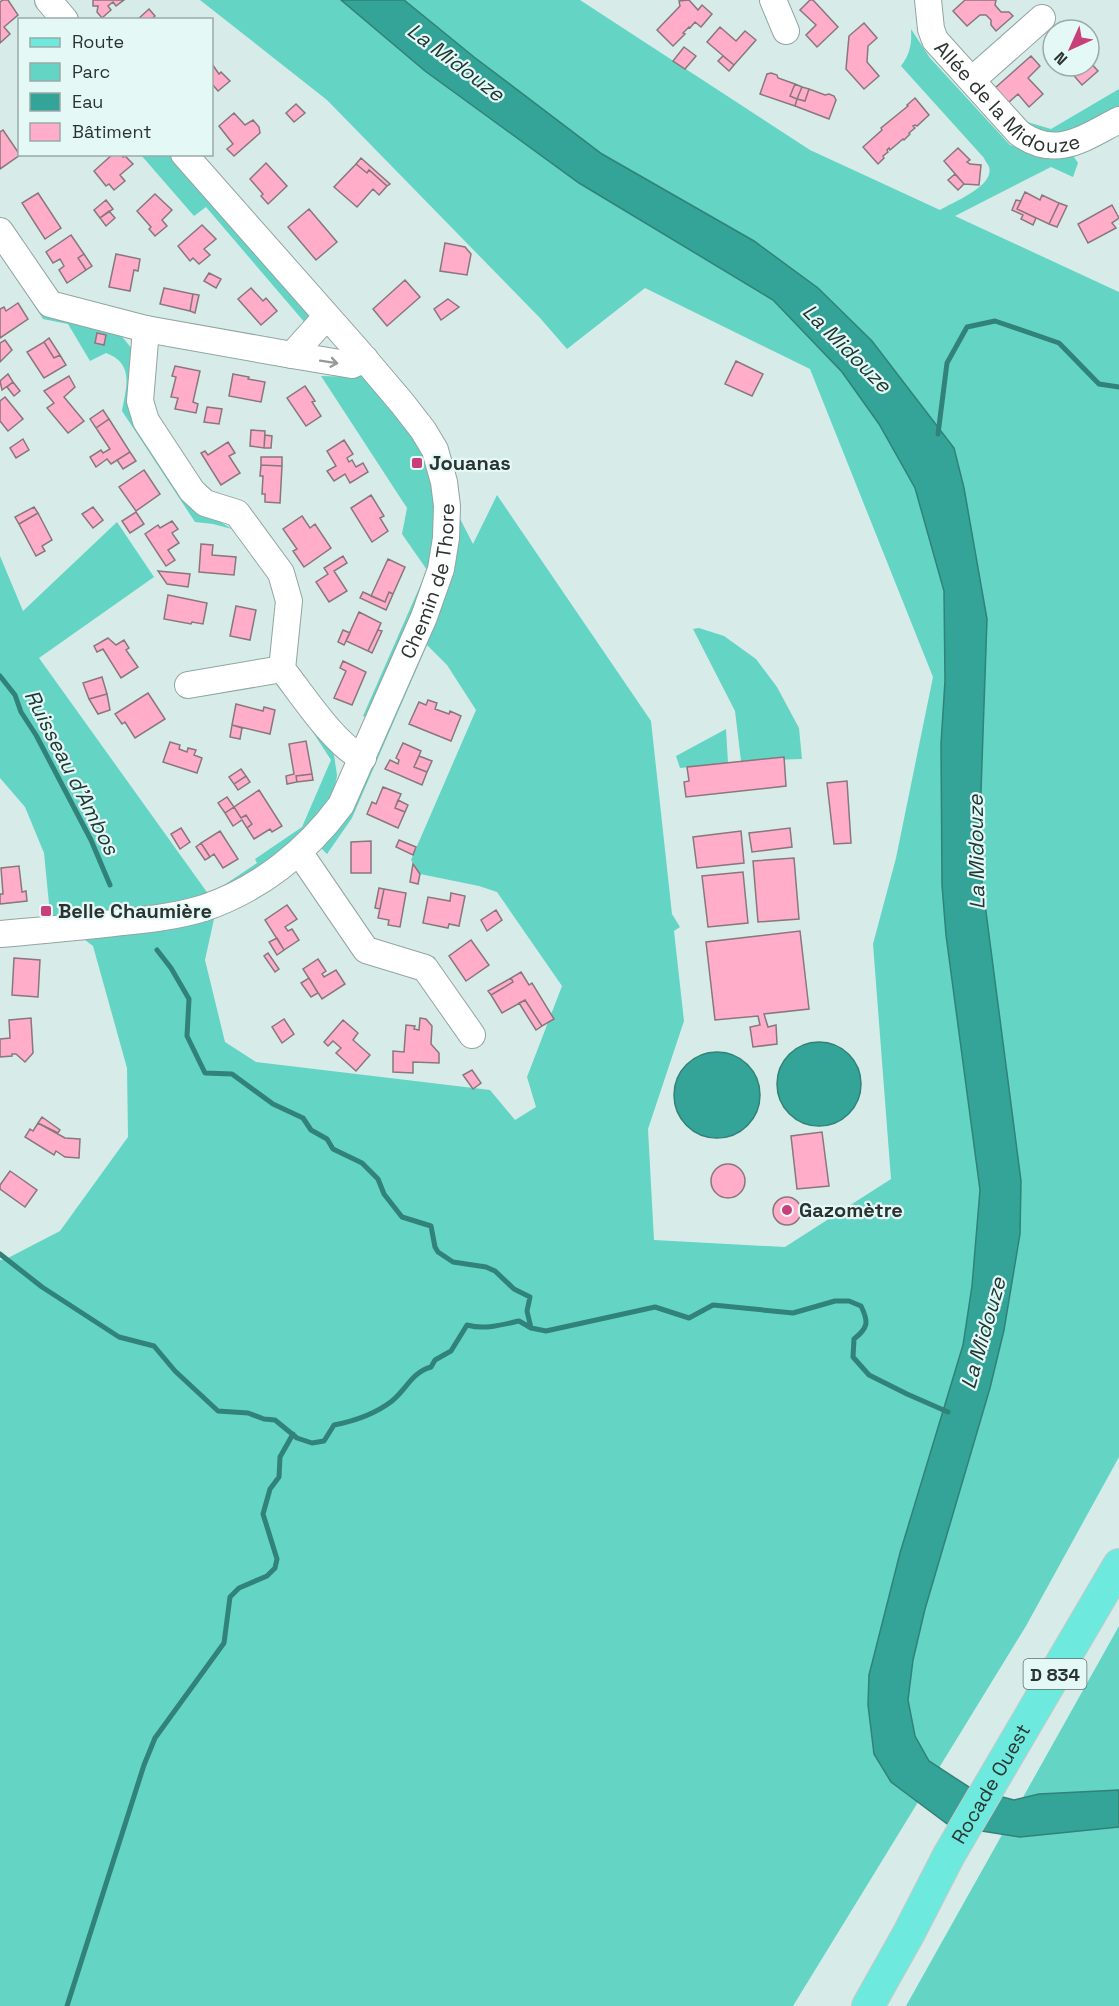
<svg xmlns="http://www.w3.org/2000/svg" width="1119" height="2006" viewBox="0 0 1119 2006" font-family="'Space Grotesk',sans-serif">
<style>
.green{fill:#64d4c5}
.water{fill:#33a497;stroke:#318278;stroke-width:1.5}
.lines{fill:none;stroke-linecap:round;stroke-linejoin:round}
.stream{stroke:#318278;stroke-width:5}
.building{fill:#ffadc8;stroke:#88777c;stroke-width:1.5}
.minor-casing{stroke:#91a5a1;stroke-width:28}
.major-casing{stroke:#c8cac9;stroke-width:34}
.minor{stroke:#fff;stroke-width:26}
.major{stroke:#6de9dd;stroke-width:32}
.oneway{stroke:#959998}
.poi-dot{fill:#c83f79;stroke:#e4f9f5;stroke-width:2}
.labels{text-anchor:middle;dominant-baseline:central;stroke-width:4.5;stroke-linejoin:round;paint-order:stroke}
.shield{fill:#e4f9f5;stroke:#626e6c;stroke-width:1.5}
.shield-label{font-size:18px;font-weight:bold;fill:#2b3331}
.street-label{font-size:20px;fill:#2b3331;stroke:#e4f9f5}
.poi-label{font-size:20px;font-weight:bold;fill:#2b3331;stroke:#e4f9f5;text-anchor:start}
.water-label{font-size:21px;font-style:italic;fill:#203835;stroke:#e4f9f5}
</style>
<rect width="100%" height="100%" fill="#d7ece8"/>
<path class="green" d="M200,0H580L810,150L940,210C953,202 995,186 989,167C989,166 984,159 984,158L901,66C910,54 912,44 911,29L930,58L1010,145L1044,155L1072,154L1078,163L1073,177L1051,167L955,216L1119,292V1457L1026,1626L793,2006H0V1260L6,1259L60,1231L128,1137L127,1068L93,946L50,914L44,853L25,807L0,778V556L23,611L117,522L154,577L39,658L209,895L257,863L255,859L302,827L331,760L292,700L324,738L334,755L337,775L334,792L316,823L216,910L205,960L225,1042L256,1062L490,1090L515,1120L536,1107L527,1077L562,986L497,892L479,886L420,874L411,860L476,710L447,665L427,645L352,818L327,854L321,848L332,836L345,815L453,505L473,544L497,495L651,721L672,914L680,927L674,931L684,1021L648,1129L654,1240L785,1247L891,1179L873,944L896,858L933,677L810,369L645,288L567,349L540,318L327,100Z
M1119,89V107L1064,136H1038L1024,121L1051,129Z
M141,155H174L314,316L306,324L206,207L194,216Z
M31,293L119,333L137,355L130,395L192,504L232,529L213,524L195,522L122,411C126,387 135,364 106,353L90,361L68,324L43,319L28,295Z
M367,374L397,411L421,451L438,494L430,572L369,719L363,716L427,570L402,534L407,508L321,376L355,377Z
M699,628L724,636L756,659L777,687L799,728L802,759L741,761L735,711L693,629Z
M726,729L728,763L680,768L676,756Z
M1119,1626V2006H906Z"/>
<path class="water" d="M341,0H404L474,57L602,154L754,241L818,288L872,341L954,448L964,488L987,619L981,791L982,881L1021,1181L1020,1234L1004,1330L990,1388L925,1609L913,1660L908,1700L915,1736L929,1761L972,1789L1014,1800L1039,1794L1119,1790V1827L1020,1837L950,1826L891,1782L874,1754L868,1705L869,1675L900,1553L963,1345L972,1286L980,1190L946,935L942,885L941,744L945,681L944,591L915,488L879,424L842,372L773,300L579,183L425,71Z
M777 1084a42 42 0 1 1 84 0a42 42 0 1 1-84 0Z
M674 1095a43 43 0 1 1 86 0a43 43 0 1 1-86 0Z"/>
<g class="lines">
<path class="stream" d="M938,434L947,363L967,327L995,321L1059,343L1099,384L1119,387
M0,676L15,695L21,712L36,735L91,840L110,885
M157,950L171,968L189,999L187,1036L205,1073L232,1074L273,1104L303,1118L311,1130L327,1139L333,1149L362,1163L378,1179L384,1194L402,1217L431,1226L435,1247L438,1252L453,1262L486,1267L495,1271L514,1289L530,1297L527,1311L531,1328
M0,1254L42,1287L119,1337L154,1346L175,1371L218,1411L248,1413L264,1419L275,1420L297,1438L312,1443L324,1441L334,1425C355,1421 375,1414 392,1401C407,1389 411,1373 431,1367L435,1360L451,1351L467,1325C485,1330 501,1325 519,1321L531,1328L546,1331L655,1307L689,1318L713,1305L793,1313L835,1301H849L861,1306C869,1322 868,1328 854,1339L853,1357L869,1375L907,1394L948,1412
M67,2006L144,1765L155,1738L224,1643L230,1597L239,1588L267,1576L275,1568L277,1559L263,1514L270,1489L279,1477L280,1457L293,1434"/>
</g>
<path class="building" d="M3,0H8L18,15L4,27L10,34L0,43V2Z
M93,0H124L116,6L113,2L108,6L111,10L102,18L97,12L98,6H93Z
M689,0L698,10L702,5L712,14L701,27L695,22L690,28L689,27L683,33L685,34L673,46L657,30L680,6L679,1Z
M810,0H813L838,27L817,47L806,35L816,25L800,10Z
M965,0H996L995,5L1001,12H1009L1013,16L996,31L991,25V20L986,15H980L967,26L953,11Z
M149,9L155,16L151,20H137Z
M864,23L877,38L868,46L867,62L879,76L864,89L846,69L849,36Z
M720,27L736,41L745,31L756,40L734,65L707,42Z
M684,47L696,56L685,69L673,61Z
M723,56L734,65L729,71L718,61Z
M1031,56L1040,66L1028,78L1043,94L1029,107L1018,94L1008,103L995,88Z
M1089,61L1098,71L1082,85L1070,71L1068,73L1062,66H1089Z
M212,64L219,74L221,72L230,81L218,91L212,84Z
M771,73L777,75L778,78L795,84L790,96L797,99L795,106L760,94L767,74Z
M795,84L802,87L797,99L790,96Z
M802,87L809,89L805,101L797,99Z
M809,89L825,95L829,94L834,96L836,100L829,119L795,106L797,99L805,101Z
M915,98L929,115L917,126L915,125L913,126L915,128L909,133L910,134L904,140L903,139L890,150L889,148L887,150L888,152L883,156L884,158L878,164L863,147L882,130L881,128L908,106L907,105Z
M296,104L305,113L294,122L286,113Z
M234,113L245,125L253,120L259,127L260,133L234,156L227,149L233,144L219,126Z
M3,130L20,155L0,169V132Z
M958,148L970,160L967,162L970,164L981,165L979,185L964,184L944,161Z
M113,154H121L123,157L125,156L133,164L120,175L125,181L114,190L109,184L106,186L94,171Z
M361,158L390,184L387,186L369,170L367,173L356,164Z
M266,163L287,186L268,204L261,196L263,194L250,179Z
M356,164L367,173L369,170L387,186L379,195L373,189L357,207L334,187Z
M955,174L964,184L958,190L948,180Z
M1025,192L1040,200L1042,195L1059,203L1049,224L1017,209Z
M38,193L61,228L45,239L22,203Z
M155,194L172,210L162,220L167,226L155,236L149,229L151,227L137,211Z
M106,200L113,209L100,218L94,210Z
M1016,200L1021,201L1017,209L1036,218L1033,225L1021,219L1023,215L1012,210Z
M1059,203L1067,206L1057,227L1049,224Z
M1112,205L1119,218L1112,223L1116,228L1088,243L1078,224Z
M309,209L337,242L316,260L288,227Z
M109,211L115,218L106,226L100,218Z
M202,225L216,239L204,249L210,255L199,264L193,258L190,261L178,246Z
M71,235L84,254L78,258L86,270L67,283L59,270L64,266L60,259L53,263L46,252Z
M445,243L465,247L471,254L467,275L440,271Z
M84,254L92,266L86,270L78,258Z
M116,254L140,259L138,271L134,270L130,291L109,287Z
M209,273L221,279L216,288L204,281Z
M405,280L420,297L387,326L373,309Z
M164,288L193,294L190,311L160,304Z
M251,288L263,301L266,298L277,311L261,325L238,299Z
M193,294L199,295L195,313L190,311Z
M448,299L459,307L441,320L434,309Z
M18,303L28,319L0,338V309L4,307L6,311Z
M97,333L106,335L104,345L95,343Z
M49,338L60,355L54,358L44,342Z
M5,340L12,350L0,362V343Z
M44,342L54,358L60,355L66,365L44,378L27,352Z
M736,361L763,374L752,396L725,384Z
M175,366L200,371L193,402L198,404L196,413L175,409L178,398L171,397L176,377L172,376Z
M8,374L13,382L2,390L0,381Z
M233,374L249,377L248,379L265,382L261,402L229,396Z
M69,376L75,387L64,397L84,421L68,433L47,408L54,403L44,391Z
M13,382L20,391L14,396L7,387Z
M305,386L315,401L312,402L321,416L306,426L287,398Z
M5,397L23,419L8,431L0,421V401Z
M207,407L222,409L219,424L204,422Z
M103,410L109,419L96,428L90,419Z
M109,419L130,452L111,464L107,459L96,467L90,457L101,450L103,453L110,449L96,428Z
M251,430L265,431L264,448L250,446Z
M265,435L272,436L271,448H264Z
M23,439L29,450L16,458L10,448Z
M344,440L353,454L347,458L349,462L352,460L356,467L363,463L368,472L350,483L345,474L334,481L327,471L336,466L327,451Z
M228,442L235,453L229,456L240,473L221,485L201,453L205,451L208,455Z
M130,452L136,461L123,469L117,460Z
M261,457H282V466L261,465Z
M261,465L282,466L280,503L265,502V494H262L263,476H260Z
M144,470L160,494L136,511L119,487Z
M371,495L384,516L380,518L388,531L372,542L351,508Z
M34,507L38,513L19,524L15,517Z
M93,507L103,520L93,528L82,514Z
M136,512L144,524L130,533L122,521Z
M38,513L52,540L42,546L45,551L36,556L19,524Z
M302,516L310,528L315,524L331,548L304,567L293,551L297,549L283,529Z
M172,521L178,529L172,533L179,543L168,550L175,560L166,566L145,534L158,525L160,528Z
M201,544L213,545L212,555L236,557L234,575L199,572Z
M343,556L347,563L334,571L347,591L329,602L316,582L328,574L324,568Z
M388,559L405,567L393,594L389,592L385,602L371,596Z
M158,571L190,574L188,587L167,584Z
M363,592L385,602L389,592L393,594L386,610L360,598Z
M168,595L207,603L203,624L192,622L191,624L164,619Z
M236,606L256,610L250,640L230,636Z
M359,612L381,623L368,651L346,641Z
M343,630L350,633L344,645L338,642Z
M378,630L382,631L372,653L368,651Z
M108,638L116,645L124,640L129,648L126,650L138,667L121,678L103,649L97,652L94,646Z
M343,661L366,672L352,705L334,698L346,671L340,668Z
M102,677L107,694L89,699L83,683Z
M148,693L165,719L135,738L125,722L122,724L115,714Z
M107,694L110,710L98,714L89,699Z
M428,700L437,703L435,709L449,714L450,711L461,716L451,741L409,724L419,702L426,705Z
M236,704L263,711L264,707L275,710L270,734L232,725Z
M232,725L242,728L240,739L230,737Z
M306,741L312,774L296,776L297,782L287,784L286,776L294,774L289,744Z
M170,742L180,745L179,749L187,752L188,748L196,750L194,755L202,758L197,773L163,762Z
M403,743L421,751L414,767L427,772L422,785L385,769L390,760L398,764L399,760L396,758Z
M419,756L432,761L427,772L414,767Z
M784,757L786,786L686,797L684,782L689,781L687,767Z
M241,769L246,776L234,784L229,777Z
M312,774L313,780L297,782L296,776Z
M246,776L250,782L238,790L234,784Z
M847,781L851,843L834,844L827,783Z
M383,787L401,794L395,808L405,812L398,828L367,814L372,802L376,804Z
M259,790L282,826L272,832L270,829L254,839L247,828L252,824L246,815L241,818L234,807Z
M227,797L234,807L225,813L218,803Z
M398,800L408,805L405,812L395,808Z
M234,807L241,818L246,815L252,824L247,828L242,820L233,826L225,813Z
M181,828L190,842L180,849L171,834Z
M790,828L792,847L752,852L749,833Z
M220,831L238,859L223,868L214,854L210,857L201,843Z
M741,831L744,863L697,868L693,837Z
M399,840L416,847L413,855L396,847Z
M371,841V873H351V842Z
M201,843L210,857L205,860L196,847Z
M794,858L799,919L758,922L753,861Z
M413,864L420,874L418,884L410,882Z
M19,866L22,892L26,891L27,901L0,904V894H3L1,868Z
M743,872L748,923L708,927L702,876Z
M379,888L384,889L380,909L375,908Z
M384,889L406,893L400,927L388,925L389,920L378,918Z
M451,893L465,896L459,926L449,924L448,928L423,923L428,897L450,901Z
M287,905L297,919L285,927L288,931L292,929L299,940L284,950L265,920Z
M496,910L502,920L487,931L481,920Z
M800,931L809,1009L764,1014L768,1027L776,1025L777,1044L753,1047L750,1027L760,1025L758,1016L715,1020L706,942Z
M277,938L284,950L277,955L269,942Z
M471,940L489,965L466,981L449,956Z
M268,953L279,969L275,972L264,956Z
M14,958L40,960L38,997L12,995Z
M318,959L326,971L322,974L324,977L336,970L345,984L322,999L303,969Z
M521,972L529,985L532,983L554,1019L542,1026L525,1000L502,1013L491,995L513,982L511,978Z
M309,978L318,993L311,997L301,983Z
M511,978L513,982L491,995L488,991Z
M525,1000L542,1026L536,1030L519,1003Z
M31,1018L33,1053L25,1062L16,1054H12V1056L0,1057V1039L10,1038L9,1020Z
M420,1018L426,1019L432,1026L431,1044L439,1053V1063L413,1062V1073L393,1072V1051L404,1052L406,1025L415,1026L414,1029L419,1030Z
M284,1019L294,1034L282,1043L272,1027Z
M343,1020L358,1033L353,1040L370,1055L356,1071L336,1053L341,1048L333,1041L328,1046L324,1042Z
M472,1070L481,1083L473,1089L463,1075Z
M42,1117L60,1130L58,1133L38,1123Z
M38,1123L65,1138L80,1139L79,1158L65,1157L56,1151L54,1155L25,1137L30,1129L33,1131Z
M822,1132L829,1186L797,1189L791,1136Z
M711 1181a17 17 0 1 1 34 0a17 17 0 1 1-34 0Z
M10,1171L37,1190L25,1207L0,1189V1185Z
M773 1211a14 14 0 1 1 28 0a14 14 0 1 1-28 0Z"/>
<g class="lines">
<defs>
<g id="minor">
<path d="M48,0L65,20"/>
<path d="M773,0L786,31"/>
<path id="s1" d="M928,0L931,29L935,40L1019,133C1056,160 1084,138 1119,120"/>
<path d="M972,80L1042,18"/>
<path d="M0,231L50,304L146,329L292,355L352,365L365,359"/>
<path d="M146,329L140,401L146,421L192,491L205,503L237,513L281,573L289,601L282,669C302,694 335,746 363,758"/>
<path d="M292,355L326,317"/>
<path d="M188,685L282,669"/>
<path d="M299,852L366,950L425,968L472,1035"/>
<path id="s2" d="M0,934C38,931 76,927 114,923C144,920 175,917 204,908C260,889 307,851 341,805L424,617L441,569L446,538L447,506L444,482L435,450L423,430L402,403L357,350L184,154"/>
</g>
<g id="major">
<path id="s3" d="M868,2006L909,1933L949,1855L1119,1565"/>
</g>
</defs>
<use href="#minor" class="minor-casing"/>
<use href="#major" class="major-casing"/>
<use href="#minor" class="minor"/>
<use href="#major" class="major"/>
</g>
<defs><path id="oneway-shaft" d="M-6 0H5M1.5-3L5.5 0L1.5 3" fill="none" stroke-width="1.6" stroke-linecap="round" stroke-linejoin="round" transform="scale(1.5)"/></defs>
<use class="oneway" href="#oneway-shaft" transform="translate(329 362) rotate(9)"/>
<g class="poi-dot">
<rect x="411" y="457" width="12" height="12" rx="3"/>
<rect x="40" y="905" width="12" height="12" rx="3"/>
<circle cx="787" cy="1210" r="6"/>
</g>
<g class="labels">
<rect class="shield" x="1023.5" y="1659" width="63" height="30" rx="4.5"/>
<g class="shield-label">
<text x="1055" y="1674">D 834</text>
</g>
<g class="street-label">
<text stroke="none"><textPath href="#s1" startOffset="138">Allée de la Midouze</textPath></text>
<text stroke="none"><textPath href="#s2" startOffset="622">Chemin de Thore</textPath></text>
<text stroke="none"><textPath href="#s3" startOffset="254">Rocade Ouest</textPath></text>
</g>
<g class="poi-label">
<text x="429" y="463">Jouanas</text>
<text x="58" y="911">Belle Chaumière</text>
<text x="799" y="1210">Gazomètre</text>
</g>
<g class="water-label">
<text transform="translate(456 62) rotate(37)">La Midouze</text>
<text transform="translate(847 348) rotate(45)">La Midouze</text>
<text transform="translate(72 772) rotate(63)">Ruisseau d'Ambos</text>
<text transform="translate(976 852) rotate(-91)">La Midouze</text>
<text transform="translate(983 1333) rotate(-74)">La Midouze</text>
</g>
</g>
<rect x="18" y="18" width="195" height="138" fill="#e4f9f5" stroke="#9aaaa7" stroke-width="1.5"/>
<rect x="30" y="38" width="30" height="9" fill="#6de9dd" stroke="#9aaaa7" stroke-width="1.5"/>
<text x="72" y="48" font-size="18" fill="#2b3331">Route</text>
<rect x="30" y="63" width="30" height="18" fill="#64d4c5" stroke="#9aaaa7" stroke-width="1.5"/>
<text x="72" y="78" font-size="18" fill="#2b3331">Parc</text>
<rect x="30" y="93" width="30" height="18" fill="#33a497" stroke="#9aaaa7" stroke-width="1.5"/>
<text x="72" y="108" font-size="18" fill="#2b3331">Eau</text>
<rect x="30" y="123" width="30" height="18" fill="#ffadc8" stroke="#9aaaa7" stroke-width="1.5"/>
<text x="72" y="138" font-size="18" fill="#2b3331">Bâtiment</text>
<g transform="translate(1071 48) rotate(225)"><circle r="28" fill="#e4f9f5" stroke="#9aaaa7" stroke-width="1.5"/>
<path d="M0-4.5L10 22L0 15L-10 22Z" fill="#c83f79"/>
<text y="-9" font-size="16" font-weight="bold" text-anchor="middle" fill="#2b3331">N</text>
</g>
</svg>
